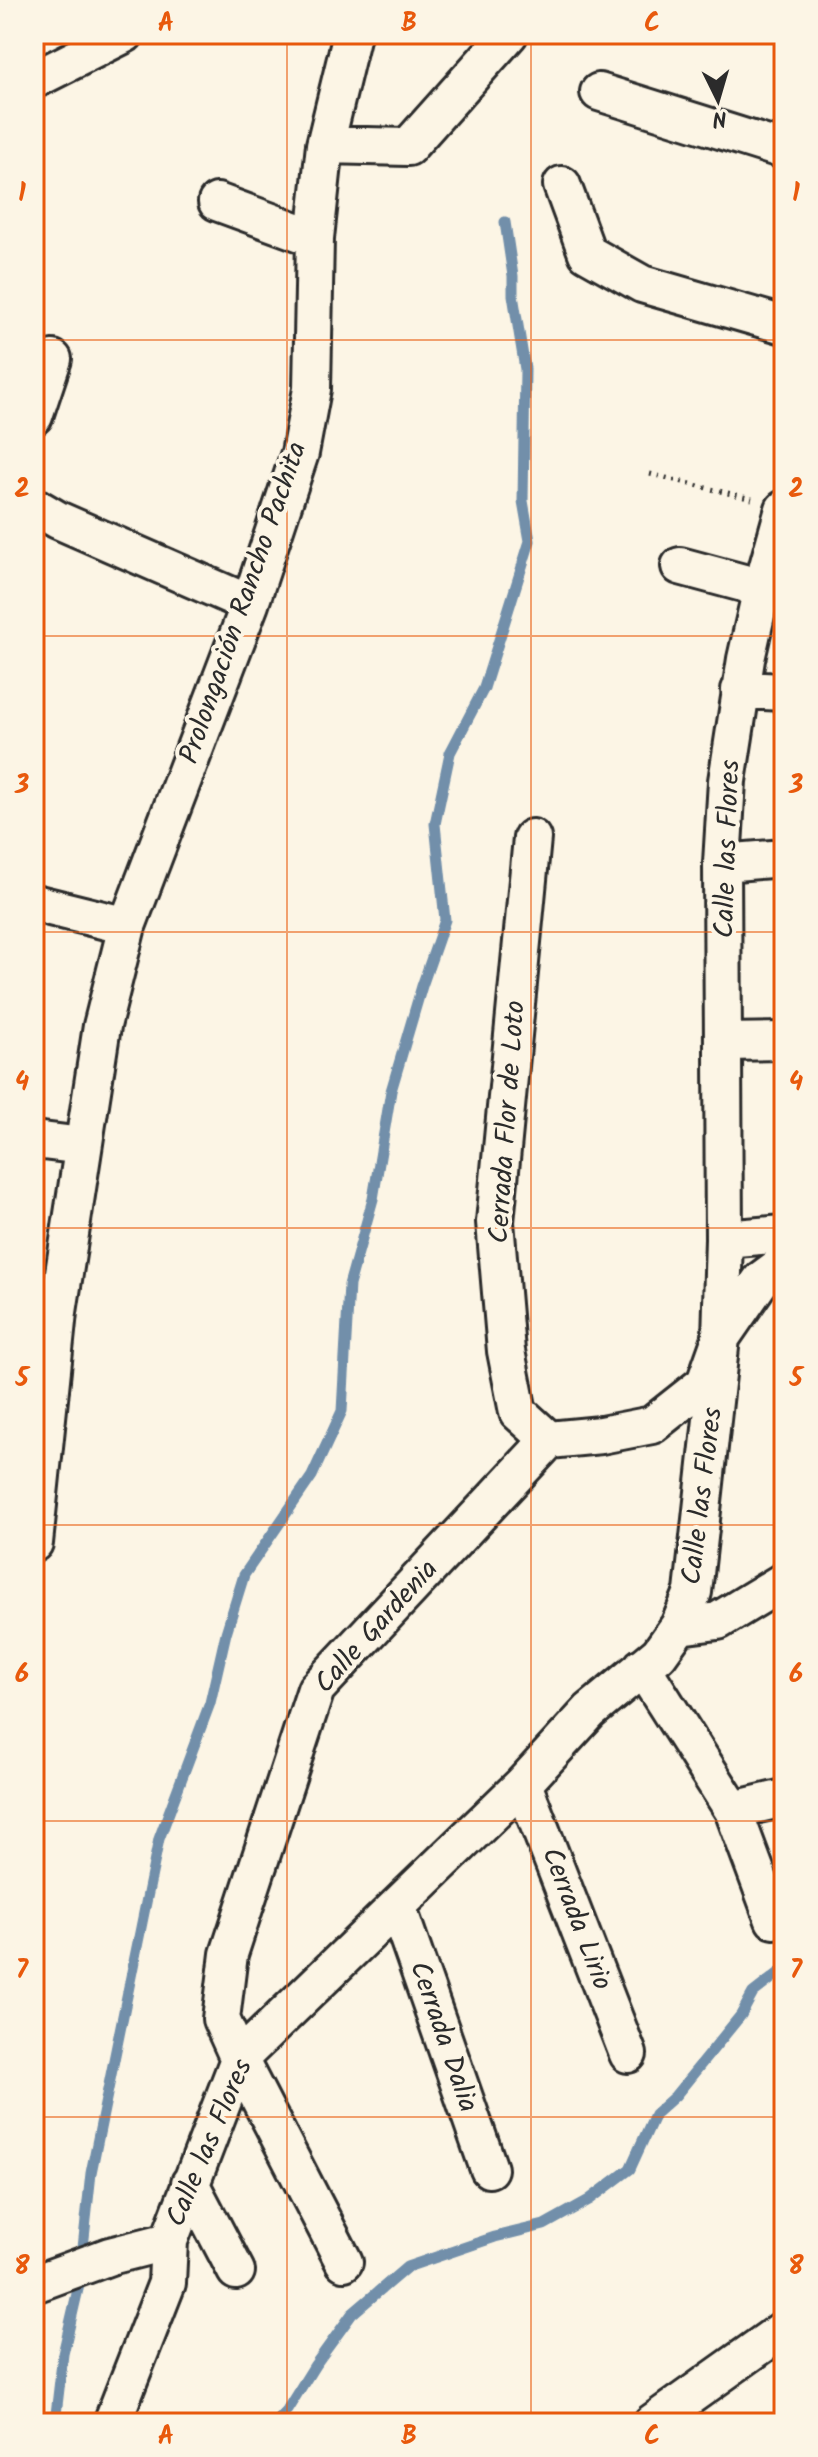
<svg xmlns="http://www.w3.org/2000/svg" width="818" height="2457" viewBox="0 0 818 2457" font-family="Kalam,sans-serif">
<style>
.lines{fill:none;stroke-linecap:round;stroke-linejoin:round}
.stream{stroke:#728faa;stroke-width:11}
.minor-casing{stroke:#2b2b2b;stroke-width:42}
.path{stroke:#2b2b2b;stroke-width:5;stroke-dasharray:2 6;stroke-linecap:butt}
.minor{stroke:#fcf5e5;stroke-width:36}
.grid{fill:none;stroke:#e8590c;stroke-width:2;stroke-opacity:0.55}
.labels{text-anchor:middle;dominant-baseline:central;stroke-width:8;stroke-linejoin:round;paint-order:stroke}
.street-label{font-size:28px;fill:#2b2b2b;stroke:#fcf5e5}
.neatline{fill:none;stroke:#e8590c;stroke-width:3}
.grid-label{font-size:26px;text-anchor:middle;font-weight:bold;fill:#e8590c}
</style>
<rect width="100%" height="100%" fill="#fcf5e5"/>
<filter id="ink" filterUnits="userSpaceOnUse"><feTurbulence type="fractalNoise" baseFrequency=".0125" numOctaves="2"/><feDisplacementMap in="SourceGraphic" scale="16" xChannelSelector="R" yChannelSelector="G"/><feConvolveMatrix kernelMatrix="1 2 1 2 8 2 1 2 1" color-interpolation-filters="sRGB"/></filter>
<g filter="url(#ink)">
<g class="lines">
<path class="stream" d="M55,2423L63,2354L79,2285L91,2173L159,1839L210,1703L226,1633L244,1575L312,1476L342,1411L349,1285L373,1199L391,1091L422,986L445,920L435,824L450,753L484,688L530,541L523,501L525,369L513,295V276L505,222
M275,2423L287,2410L315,2365L352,2314L407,2267L495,2237L544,2225L589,2200L630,2169L655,2114L675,2096L741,2015L753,1993L784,1969"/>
<defs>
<path id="minor" d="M34,80L125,34
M599,92L784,150
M325,145L408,147L509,34
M562,185L587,253L642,284L784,325
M217,202L315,238
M34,416L53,359
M34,506L58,520L250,604
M680,566L762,588
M740,690L784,692
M532,838L495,1222L506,1351L518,1412L549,1440
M722,863L784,858
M34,903L127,926
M724,1042L784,1041
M34,1140L83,1146
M724,1239L784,1234
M34,1543L58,1312L102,1026L127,926L250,604L300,453L312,389L315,238L325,145L352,34
M679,1626L718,1621L784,1581
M642,1667L733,1810L774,1920
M523,1784L628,2054
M733,1810L784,1798
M397,1906L489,2169
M190,2183L236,2271
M344,2262L239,2059L221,2019L229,1954L316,1689L549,1440L601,1435L652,1425L705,1383L721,1338L761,1280L784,1263
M34,2284L110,2256L169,2241
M112,2423L167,2283L169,2241L239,2059L523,1784L590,1711L659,1654L679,1626L693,1592L721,1338L724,1239L722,863L727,781L746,659L762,588L784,509
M652,2423L784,2329"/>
</defs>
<use href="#minor" class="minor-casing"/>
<path class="path" d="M650,474L752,499"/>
<use href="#minor" class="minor"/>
</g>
</g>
<path class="grid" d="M287,34V2423M531,34V2423M34,340H784M34,636H784M34,932H784M34,1228H784M34,1525H784M34,1821H784M34,2117H784"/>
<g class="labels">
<g class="street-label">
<text transform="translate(244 603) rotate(-71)">Prolongación Rancho Pachita</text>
<text transform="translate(728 849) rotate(-88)">Calle las Flores</text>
<text transform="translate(508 1122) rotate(-86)">Cerrada Flor de Loto</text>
<text transform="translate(703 1496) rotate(-83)">Calle las Flores</text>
<text transform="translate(377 1627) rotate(-48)">Calle Gardenia</text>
<text transform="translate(576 1919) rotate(69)">Cerrada Lirio</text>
<text transform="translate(443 2037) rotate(71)">Cerrada Dalia</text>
<text transform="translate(210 2143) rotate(-67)">Calle las Flores</text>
</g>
</g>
<rect width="818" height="2457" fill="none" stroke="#fcf5e5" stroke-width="88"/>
<g transform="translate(718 100) rotate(175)" stroke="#fcf5e5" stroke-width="6" paint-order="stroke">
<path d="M0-6L14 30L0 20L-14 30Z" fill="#2b2b2b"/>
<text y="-12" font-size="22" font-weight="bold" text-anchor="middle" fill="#2b2b2b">N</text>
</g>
<rect x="44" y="44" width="730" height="2369" class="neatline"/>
<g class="grid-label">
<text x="166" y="31">A</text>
<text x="409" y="31">B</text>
<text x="652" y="31">C</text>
<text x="22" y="201">1</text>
<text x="796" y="201">1</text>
<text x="22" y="497">2</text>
<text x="796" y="497">2</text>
<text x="22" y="793">3</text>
<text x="796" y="793">3</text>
<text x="22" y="1090">4</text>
<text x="796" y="1090">4</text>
<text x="22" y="1386">5</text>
<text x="796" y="1386">5</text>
<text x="22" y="1682">6</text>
<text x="796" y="1682">6</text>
<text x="22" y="1978">7</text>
<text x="796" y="1978">7</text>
<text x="22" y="2274">8</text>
<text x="796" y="2274">8</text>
<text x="166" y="2444">A</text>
<text x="409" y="2444">B</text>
<text x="652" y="2444">C</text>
</g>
</svg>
